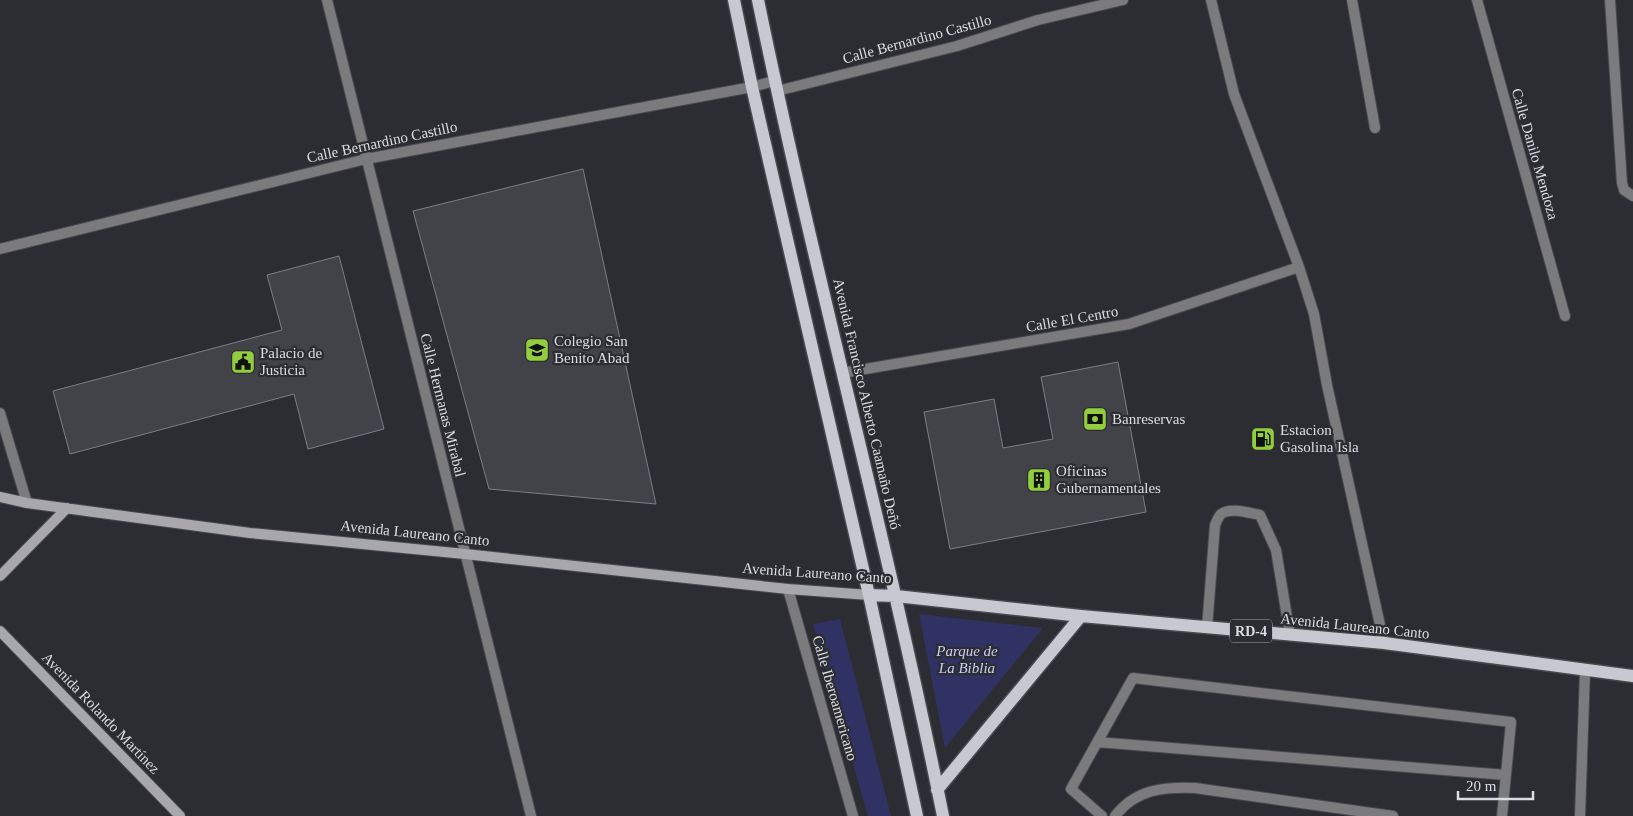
<svg xmlns="http://www.w3.org/2000/svg" width="1633" height="816" viewBox="0 0 1633 816" font-family="Georgia,serif">
<style>
.green{fill:#303264}
.building{fill:#424349;stroke:#7d7e85}
.lines{fill:none;stroke-linecap:round;stroke-linejoin:round}
.lane-casing{stroke:#48494e;stroke-width:12}
.street-casing{stroke:#48494e;stroke-width:12}
.secondary-casing{stroke:#48494e;stroke-width:12}
.primary-casing{stroke:#48494e;stroke-width:15}
.lane{stroke:#7b7b7e;stroke-width:10}
.street{stroke:#7b7b7e;stroke-width:10}
.secondary{stroke:#a7a7ac;stroke-width:10}
.primary{stroke:#c8c9d0;stroke-width:12}
.labels{text-anchor:middle;dominant-baseline:central;stroke-width:4.5;stroke-linejoin:round;paint-order:stroke}
.shield{fill:#2c2d32;stroke:#a7a8ac;stroke-width:1}
.shield-label{font-size:14px;font-weight:bold;fill:#dcdde0}
.street-label{font-size:15px;fill:#dcdde0;stroke:#2c2d32}
.poi-label{font-size:15px;fill:#dcdde0;stroke:#2c2d32;text-anchor:start}
.park-label{font-size:15px;font-style:italic;fill:#c9cef5;stroke:#2c2d32}
</style>
<rect width="100%" height="100%" fill="#2c2d32"/>
<path class="green" d="M919,614L1043,628L945,748Z
M840,619L891,816H868L813,624Z"/>
<path class="building" d="M583,169L656,504L489,489L413,211Z
M339,256L384,429L308,449L294,394L70,454L53,391L282,330L267,275Z
M1118,362L1146,512L950,549L924,412L994,399L1003,448L1053,439L1041,377Z"/>
<g class="lines">
<defs>
<path id="lane" d="M1207,628L1215,525C1217,521 1218,517 1221,514C1231,507 1249,513 1260,515L1276,550L1290,635
M1097,742L1506,775
M1102,816L1071,789L1133,678L1511,722L1502,816
M1115,816C1136,789 1163,787 1195,788L1393,816"/>
<path id="street" d="M327,0L531,816
M1211,0L1234,94L1299,267L1314,314L1327,385L1384,643
M1352,0L1375,128
M1477,0L1565,316
M1610,0L1622,183L1624,190L1633,196
M777,91L957,46L1038,20L1123,0
M0,249L366,159L752,87L774,81
M842,373L1129,324L1299,267
M0,413L27,503
M788,589L853,816
M1580,816L1585,671"/>
<path id="secondary" d="M0,497L27,503L250,533L465,554L788,589L869,595
M0,576L67,508
M0,631L180,816"/>
<path id="primary" d="M734,0L752,87L869,595L917,816
M758,0C814,273 888,542 943,816
M869,595L896,596L1081,616L1384,643L1633,676
M937,790L1081,616"/>
</defs>
<use href="#lane" class="lane-casing"/>
<use href="#street" class="street-casing"/>
<use href="#secondary" class="secondary-casing"/>
<use href="#primary" class="primary-casing"/>
<use href="#lane" class="lane"/>
<use href="#street" class="street"/>
<use href="#secondary" class="secondary"/>
<use href="#primary" class="primary"/>
</g>
<defs>
<symbol id="school-square" viewBox="-11 -11 22 22"><rect x="-9" y="-9" width="18" height="18" rx="4" fill="#92cd3e" stroke="#2c2d32"/><path d="M0-5L7-2L0 1L-7-2ZM-4 1L0 2.5L4 1V4Q0 6-4 4Z" fill="#111"/></symbol>
<symbol id="civic-square" viewBox="-11 -11 22 22"><rect x="-9" y="-9" width="18" height="18" rx="4" fill="#92cd3e" stroke="#2c2d32"/><path d="M-.6-6.5H3V-4.5H.6V-3L4-1V1h2V6H-6V1h2V-1L-.6-3ZM-1.2 2.5V6h2.4V2.5Z" fill="#111"/></symbol>
<symbol id="bank-square" viewBox="-11 -11 22 22"><rect x="-9" y="-9" width="18" height="18" rx="4" fill="#92cd3e" stroke="#2c2d32"/><path d="M-6-4H6V4H-6ZM0-2.3a2.3 2.3 0 1 0 0 4.6a2.3 2.3 0 1 0 0-4.6Z" fill="#111"/></symbol>
<symbol id="fuel-square" viewBox="-11 -11 22 22"><rect x="-9" y="-9" width="18" height="18" rx="4" fill="#92cd3e" stroke="#2c2d32"/><path d="M-5.5-6h7V0h2V4h1.3V-2.5L3-4.5l.8-.8L6-3V5H2.5V1h-1V6h-7ZM-4.2-4.7v3.2H.2V-4.7Z" fill="#111"/></symbol>
<symbol id="building-square" viewBox="-11 -11 22 22"><rect x="-9" y="-9" width="18" height="18" rx="4" fill="#92cd3e" stroke="#2c2d32"/><path d="M-4-6H4V6H1V3H-1V6H-4ZM-2.5-4.3h1.7v1.8h-1.7ZM.8-4.3h1.7v1.8H.8ZM-2.5-1h1.7V.8h-1.7ZM.8-1h1.7V.8H.8Z" fill="#111"/></symbol>
</defs>
<g fill-rule="evenodd">
<use href="#school-square" x="523" y="336" width="28" height="28"/>
<use href="#civic-square" x="229" y="348" width="28" height="28"/>
<use href="#bank-square" x="1081" y="405" width="28" height="28"/>
<use href="#fuel-square" x="1249" y="425" width="28" height="28"/>
<use href="#building-square" x="1025" y="466" width="28" height="28"/>
</g>
<g class="labels">
<rect class="shield" x="1230" y="619.5" width="42" height="23" rx="4"/>
<g class="shield-label">
<text x="1251" y="631">RD-4</text>
</g>
<g class="street-label">
<text transform="translate(917 39) rotate(-15)">Calle Bernardino Castillo</text>
<text transform="translate(382 142) rotate(-12)">Calle Bernardino Castillo</text>
<text transform="translate(1535 154) rotate(74)">Calle Danilo Mendoza</text>
<text transform="translate(1072 319) rotate(-10)">Calle El Centro</text>
<text transform="translate(867 404) rotate(77)">Avenida Francisco Alberto Caamaño Deñó</text>
<text transform="translate(443 405) rotate(76)">Calle Hermanas Mirabal</text>
<text transform="translate(415 533) rotate(6)">Avenida Laureano Canto</text>
<text transform="translate(817 573) rotate(4)">Avenida Laureano Canto</text>
<text transform="translate(1355 626) rotate(6)">Avenida Laureano Canto</text>
<text transform="translate(835 698) rotate(74)">Calle Iberoamericano</text>
<text transform="translate(101 713) rotate(46)">Avenida Rolando Martínez</text>
</g>
<g class="poi-label">
<text x="554" y="341">Colegio San<tspan x="554" dy="17">Benito Abad</tspan></text>
<text x="260" y="353">Palacio de<tspan x="260" dy="17">Justicia</tspan></text>
<text x="1112" y="419">Banreservas</text>
<text x="1280" y="430">Estacion<tspan x="1280" dy="17">Gasolina Isla</tspan></text>
<text x="1056" y="471">Oficinas<tspan x="1056" dy="17">Gubernamentales</tspan></text>
</g>
<g class="park-label">
<text x="967" y="651">Parque de<tspan x="967" dy="17">La Biblia</tspan></text>
</g>
</g>
<path d="M1458 791v8h75v-8" fill="none" stroke="#dcdde0" stroke-width="2.5"/>
<text x="1466" y="791" font-size="15" fill="#dcdde0" stroke="#2c2d32" stroke-width="4" paint-order="stroke">20 m</text>
</svg>
